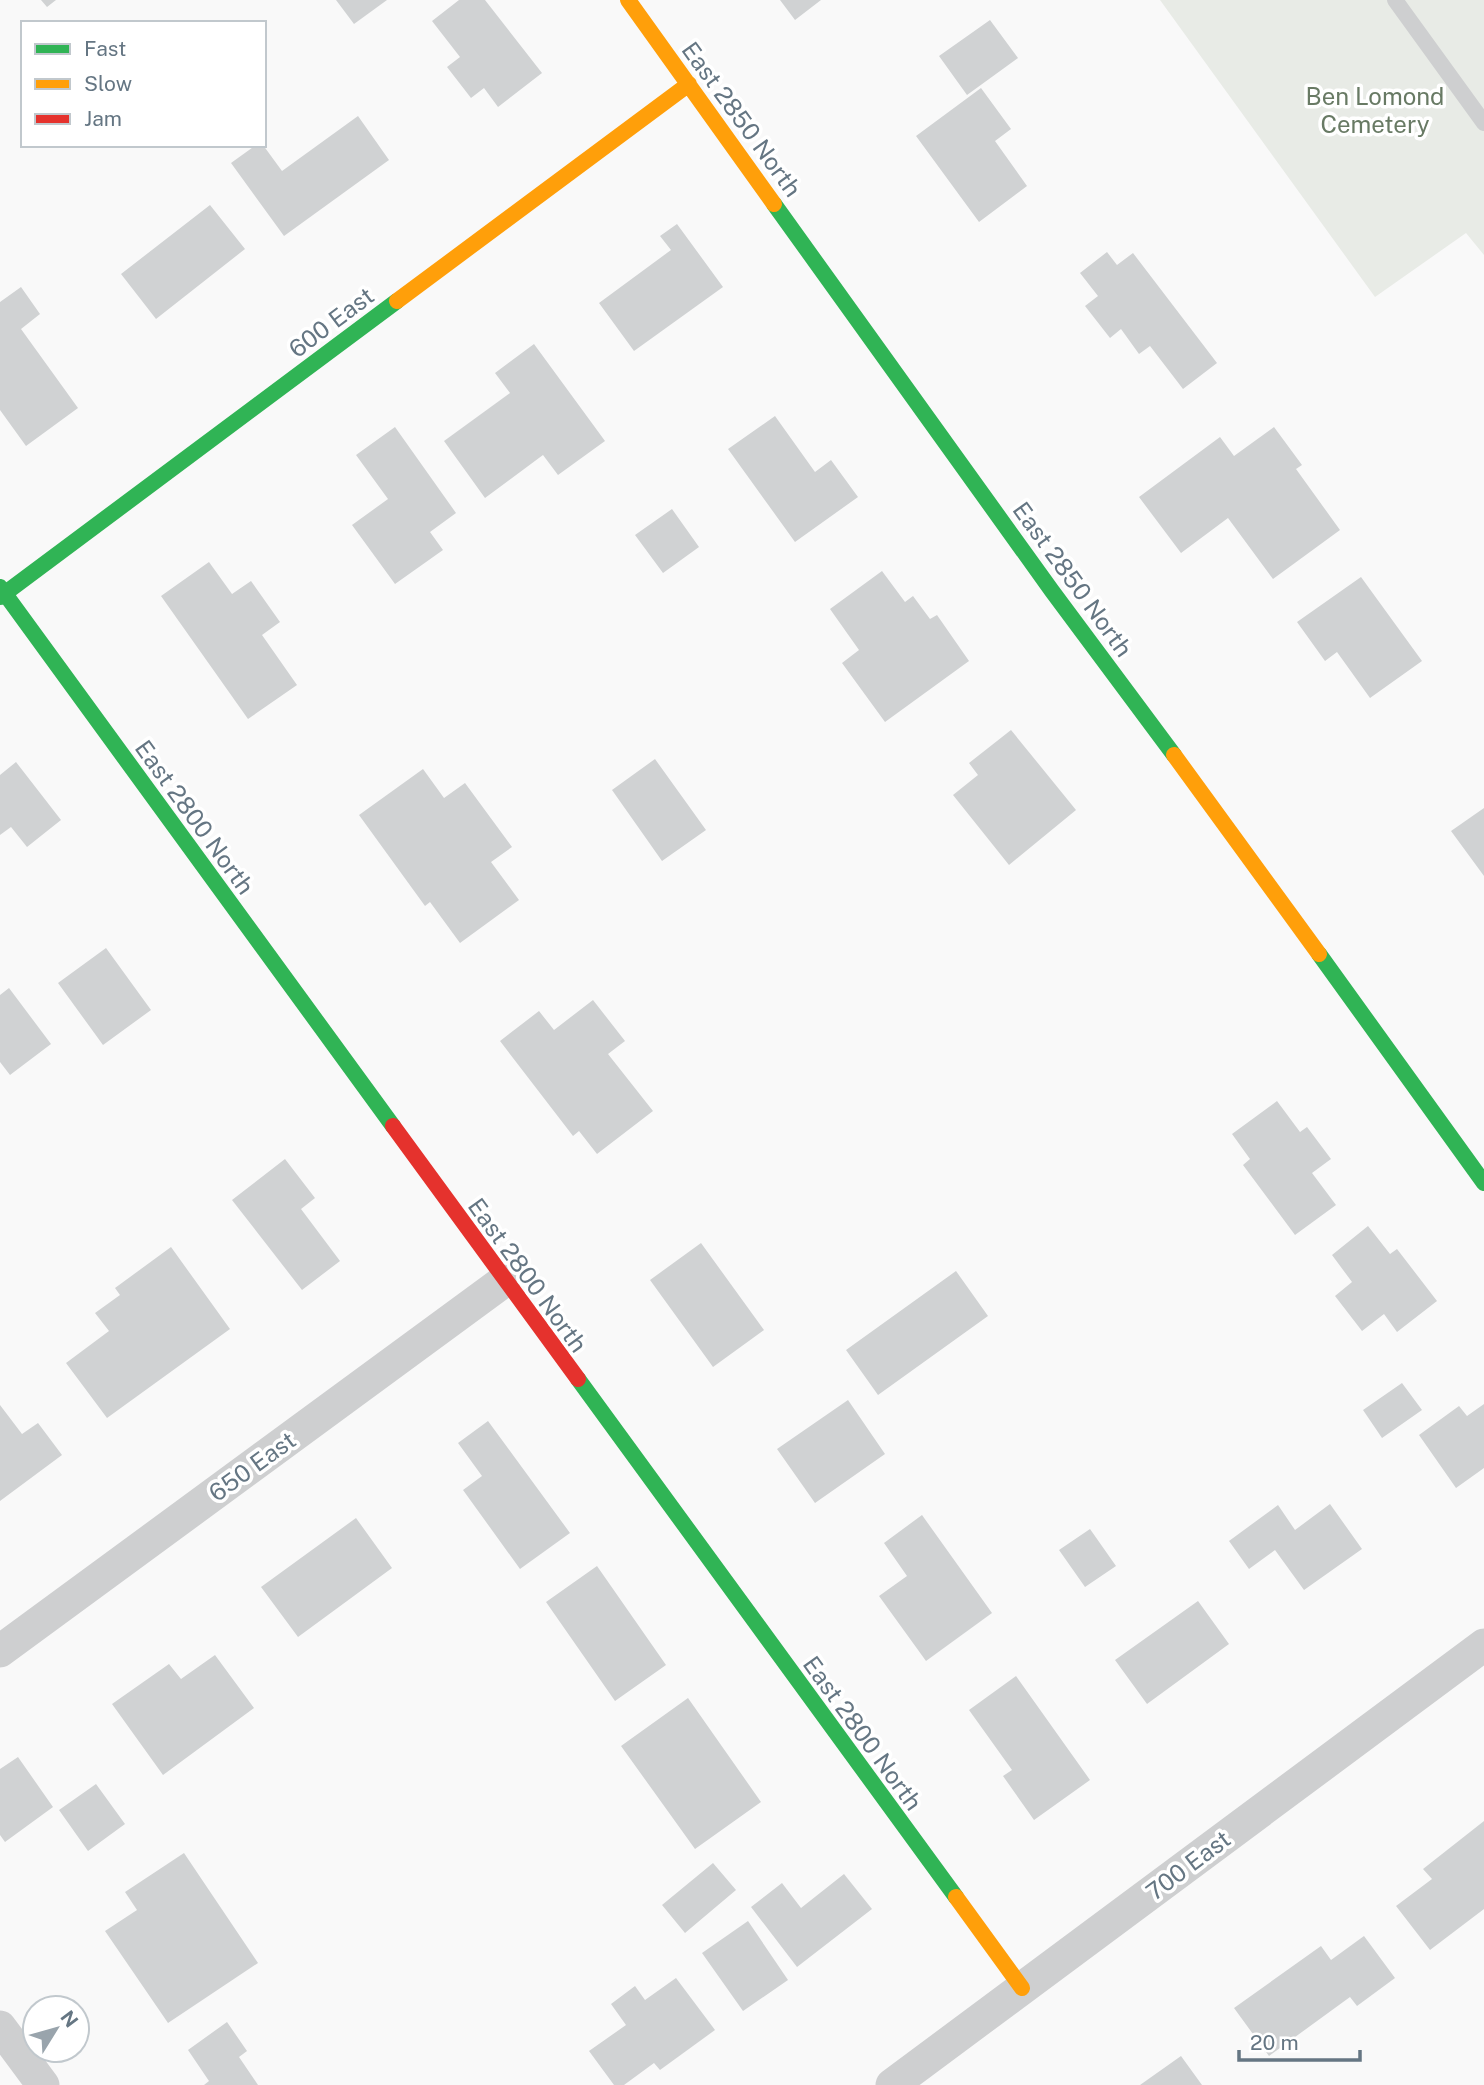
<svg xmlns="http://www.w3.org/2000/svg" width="1484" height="2085" viewBox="0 0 1484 2085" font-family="'Public Sans',sans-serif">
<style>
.green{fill:#e8ebe6}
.building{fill:#d0d2d3}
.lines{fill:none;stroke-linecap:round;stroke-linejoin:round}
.lane{stroke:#cecfd0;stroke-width:16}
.street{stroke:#cecfd0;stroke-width:33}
.fast{stroke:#30b455;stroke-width:16}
.slow{stroke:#ff9f0a;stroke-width:16}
.jam{stroke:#e5322d;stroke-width:16}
.labels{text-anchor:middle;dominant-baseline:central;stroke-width:7;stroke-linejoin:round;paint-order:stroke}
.park-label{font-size:24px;fill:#687a64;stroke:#fff}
.street-label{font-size:24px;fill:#657683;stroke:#fff}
</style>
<rect width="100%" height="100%" fill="#f9f9f9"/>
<path class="green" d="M1160,0H1484V255L1466,233L1375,297Z"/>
<path class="building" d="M41,0H56L47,7Z
M336,0H387L354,24Z
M459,0H485L542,73L498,107L484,88L471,98L447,67L460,57L432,21Z
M780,0H821L795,20Z
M990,20L1018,58L967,95L939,56Z
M981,88L1011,129L995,141L1027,186L979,222L916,136Z
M358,116L389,160L284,236L231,163L256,145H263L282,171Z
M210,205L245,249L156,319L121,274Z
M677,224L723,287L634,351L599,303L671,250L660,236Z
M1107,252L1117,265L1133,253L1217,363L1183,389L1150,346L1139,354L1121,329L1110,338L1085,306L1098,296L1080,273Z
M21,287L40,314L21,329L78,408L26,446L0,410V302Z
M534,344L605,441L558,475L543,455L485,498L444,441L510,393L495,373Z
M775,416L815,472L831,460L858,497L795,542L728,449Z
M395,427L456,513L430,532L443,550L395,584L352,525L388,499L356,455Z
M1274,427L1302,465L1296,469L1340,530L1273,579L1228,518L1181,553L1139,497L1220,437L1234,456Z
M672,509L699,547L663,573L635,535Z
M209,562L232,594L251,581L280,622L262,635L297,685L248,719L161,596Z
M882,571L905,602L913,596L930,619L937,615L969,661L885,722L842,663L859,650L830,609Z
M1361,577L1422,661L1370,698L1337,652L1325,661L1297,622Z
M1011,730L1076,810L1009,865L953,795L978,775L969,763Z
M655,759L706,830L662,861L612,790Z
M16,762L61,820L27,847L11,827L0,835V775Z
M423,769L444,798L465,783L512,847L491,862L519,900L460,943L430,902L425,906L359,815Z
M1484,808V876L1451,831Z
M106,948L151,1010L103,1045L58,983Z
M9,988L51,1044L10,1075L0,1062V995Z
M593,1000L625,1041L608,1054L653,1111L597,1154L579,1131L573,1136L500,1041L539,1011L554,1030Z
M1277,1101L1300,1132L1307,1127L1331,1159L1312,1173L1336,1205L1295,1235L1243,1165L1250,1159L1232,1134Z
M285,1159L315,1198L301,1209L340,1261L302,1290L232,1200Z
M1368,1226L1390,1254L1397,1249L1437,1301L1397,1332L1384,1314L1362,1331L1335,1296L1352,1282L1332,1255Z
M701,1243L764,1330L713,1367L650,1280Z
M171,1247L230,1329L107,1418L66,1363L109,1331L95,1313L120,1295L115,1288Z
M956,1271L988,1316L878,1395L846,1350Z
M1402,1383L1422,1410L1382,1438L1363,1410Z
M848,1400L885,1454L815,1503L777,1449Z
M1484,1404V1468L1456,1488L1419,1435L1459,1406L1467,1416Z
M0,1405L22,1434L38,1423L62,1455L0,1501Z
M488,1421L570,1533L520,1569L463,1490L482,1476L458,1443Z
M1330,1504L1362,1549L1304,1590L1275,1550L1249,1569L1229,1541L1278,1505L1295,1530Z
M922,1515L992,1613L926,1661L879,1596L907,1576L884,1543Z
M356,1518L392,1568L298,1637L261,1587Z
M1090,1529L1116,1566L1085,1587L1059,1550Z
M597,1566L666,1665L615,1701L546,1602Z
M1198,1601L1229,1644L1147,1704L1115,1660Z
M215,1655L254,1708L163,1775L112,1704L169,1664L181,1679Z
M1016,1676L1090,1780L1034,1820L1003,1776L1012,1770L969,1710Z
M688,1698L761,1802L695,1849L621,1746Z
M18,1757L53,1807L5,1842L0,1835V1769Z
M96,1784L125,1824L88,1851L59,1810Z
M1484,1821V1909L1430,1950L1396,1906L1432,1879L1423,1869Z
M184,1853L258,1963L168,2023L105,1931L137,1910L125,1892Z
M713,1863L736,1890L685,1933L662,1905Z
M844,1874L872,1909L797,1967L751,1907L782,1883L801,1908Z
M748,1921L788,1980L743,2011L702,1953Z
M1364,1936L1395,1978L1357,2006L1350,1997L1269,2056L1234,2008L1321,1946L1331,1960Z
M676,1978L715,2030L660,2070L654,2063L624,2085H614L589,2051L626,2025L611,2004L635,1986L645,2000Z
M227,2022L247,2051L239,2057L258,2085H204L209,2081L188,2050Z
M1181,2056L1202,2085H1140Z"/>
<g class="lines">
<path class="lane" d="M1395,0L1484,123"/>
<path class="street" d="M0,1651L504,1281
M0,2027L43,2085
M892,2085L1484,1645"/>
<path class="fast" d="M774,204L1052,591L1174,755
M0,587L393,1126
M0,597L397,301
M1319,954L1484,1183
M578,1379L956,1897"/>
<path class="slow" d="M628,0L774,204
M397,301L689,84
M1174,755L1319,954
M956,1897L1022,1988"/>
<path class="jam" d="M393,1126L578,1379"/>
</g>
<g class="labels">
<g class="park-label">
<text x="1375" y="96">Ben Lomond<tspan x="1375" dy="28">Cemetery</tspan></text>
</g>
<g class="street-label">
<text transform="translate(742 119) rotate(54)">East 2850 North</text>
<text transform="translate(331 322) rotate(-37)">600 East</text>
<text transform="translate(1073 579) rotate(54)">East 2850 North</text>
<text transform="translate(195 817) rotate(54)">East 2800 North</text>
<text transform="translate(528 1275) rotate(54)">East 2800 North</text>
<text transform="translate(252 1466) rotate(-36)">650 East</text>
<text transform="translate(863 1733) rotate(54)">East 2800 North</text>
<text transform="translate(1188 1865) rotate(-37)">700 East</text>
</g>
</g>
<rect x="21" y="21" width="245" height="126" fill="#ffffff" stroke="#c1c8cd" stroke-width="2"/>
<rect x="35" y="44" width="35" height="10" fill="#30b455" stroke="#c1c8cd" stroke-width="2"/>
<text x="84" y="56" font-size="21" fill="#657683">Fast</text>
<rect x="35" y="79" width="35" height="10" fill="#ff9f0a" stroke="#c1c8cd" stroke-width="2"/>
<text x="84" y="91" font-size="21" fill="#657683">Slow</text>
<rect x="35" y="114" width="35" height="10" fill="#e5322d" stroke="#c1c8cd" stroke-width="2"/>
<text x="84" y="126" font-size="21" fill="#657683">Jam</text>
<g transform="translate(56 2029) rotate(53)"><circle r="33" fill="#ffffff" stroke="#c1c8cd" stroke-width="2"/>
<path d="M0-5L12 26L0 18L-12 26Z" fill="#99a4ac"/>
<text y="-10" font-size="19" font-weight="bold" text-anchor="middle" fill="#657683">N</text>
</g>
<path d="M1239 2050v10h121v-10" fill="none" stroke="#657683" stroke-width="3.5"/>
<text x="1250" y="2050" font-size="21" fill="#657683" stroke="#ffffff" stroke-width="5" paint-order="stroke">20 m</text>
</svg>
